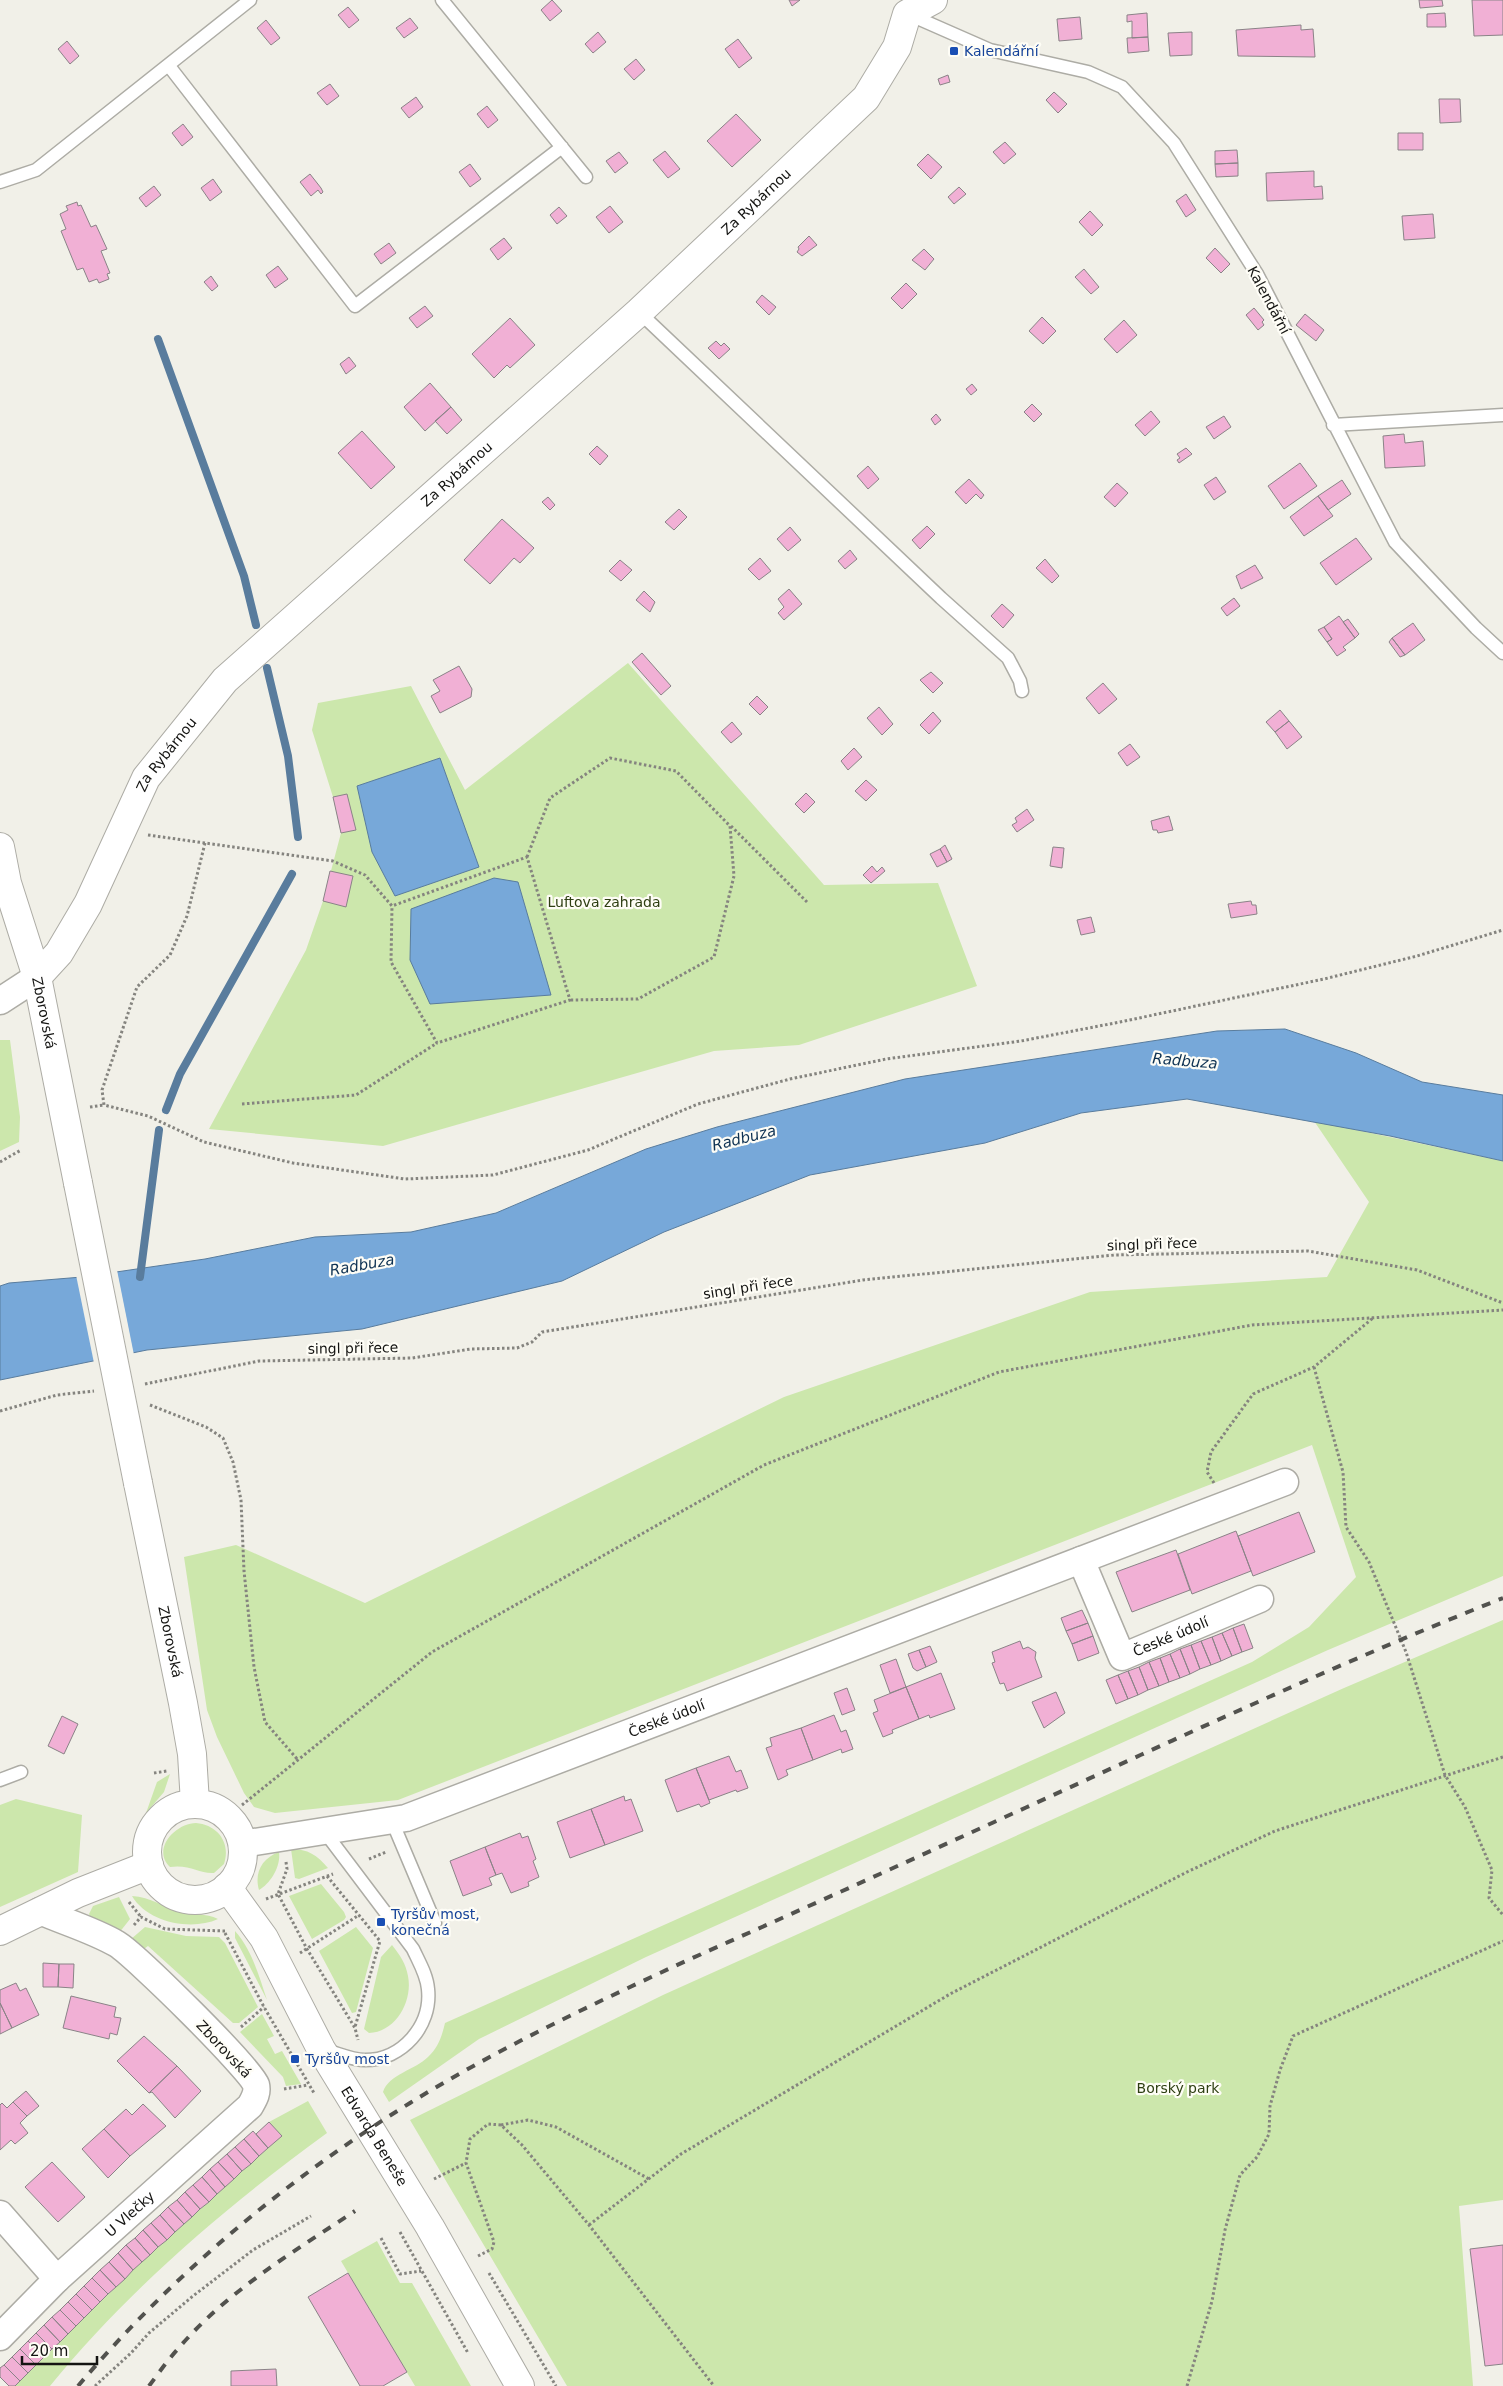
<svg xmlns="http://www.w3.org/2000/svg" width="1503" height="2386" viewBox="0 0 1503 2386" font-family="'DejaVu Sans',sans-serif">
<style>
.green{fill:#cce7ac}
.water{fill:#77a8d9;stroke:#597c9d}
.pier{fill:#f1f0e8}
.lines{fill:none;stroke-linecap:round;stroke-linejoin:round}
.stream{stroke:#597c9d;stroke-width:8}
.building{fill:#f1b0d5;stroke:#8a8387}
.lane-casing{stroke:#adaca5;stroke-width:15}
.street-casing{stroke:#adaca5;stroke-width:29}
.secondary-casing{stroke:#adaca5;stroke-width:30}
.path{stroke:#85847f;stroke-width:3;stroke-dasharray:2.5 2.5;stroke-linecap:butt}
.lane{stroke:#fff;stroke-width:12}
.street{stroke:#fff;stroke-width:26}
.secondary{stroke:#fff;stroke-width:28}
.rail{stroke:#52524e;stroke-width:4;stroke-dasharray:9 9;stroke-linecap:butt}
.secondary-bridge-casing{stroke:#adaca5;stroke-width:30;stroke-linecap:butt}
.secondary-bridge{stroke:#fff;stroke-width:28}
.transit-dot{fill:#1a4fb4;stroke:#fefdf6;stroke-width:2}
.labels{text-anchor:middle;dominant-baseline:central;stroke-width:4.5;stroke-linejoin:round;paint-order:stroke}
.transit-label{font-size:14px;fill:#164399;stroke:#fefdf6;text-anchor:start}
.street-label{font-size:14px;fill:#141412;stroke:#fefdf6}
.park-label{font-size:14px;fill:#2e3f13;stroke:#fefdf6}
.water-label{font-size:15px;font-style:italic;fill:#0e3253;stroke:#fefdf6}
</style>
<rect width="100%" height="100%" fill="#f1f0e8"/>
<path class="green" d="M628,663L824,885L938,883L977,986L799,1045L714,1051L383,1146L209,1129L306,950L323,901L341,833L333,797L312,730L318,703L411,686L465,790Z
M0,1040H10L20,1117L19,1142L0,1151Z
M1314,1121L1503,1161V1576L1328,1650L646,1957L479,2039L389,2102L383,2092C389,2074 415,2070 428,2057C438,2048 442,2036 445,2023L1252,1662L1309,1627L1356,1577L1312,1445L398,1800L275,1813L254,1807L244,1793L217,1737L207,1710L184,1557L236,1545L365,1603L784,1397L1090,1292L1327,1277L1369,1202Z
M1503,1620V2200L1459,2206L1473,2386H567L410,2120L663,1995L1344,1688Z
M170,1774L164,1792L146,1813L157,1782Z
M16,1799L82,1815L78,1872L0,1907V1805Z
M196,1823C218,1825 231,1843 224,1864L214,1873C199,1874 190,1864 170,1867C151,1849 176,1823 196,1823Z
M291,1849C308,1849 317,1855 328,1868L299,1879L295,1878Z
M279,1852C281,1866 271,1883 259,1890C254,1873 262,1858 279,1852Z
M321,1884L344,1912L346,1917L344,1920L312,1939L289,1896Z
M132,1896C151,1897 163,1907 180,1911C193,1915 206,1913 218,1919C192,1931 148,1923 132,1896Z
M119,1897L130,1919L119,1933L91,1919L89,1914L93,1906Z
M145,1927L186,1936L219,1937L225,1943L258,2007L239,2023H233L148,1946L141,1951L130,1940Z
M356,1927L373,1948L356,2012L352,2013L319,1951Z
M235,1931C252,1950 259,1976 267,2000L235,1938Z
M392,1945C400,1955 406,1964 408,1976C413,2001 396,2032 369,2033L364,2029L381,1957Z
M262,2014L274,2036L267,2039L275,2054L282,2051L301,2084L286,2086L283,2077L240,2032Z
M308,2101L327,2133C227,2206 129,2289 50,2386H15L133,2270L281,2136L269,2122Z
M377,2241L400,2283H412L471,2386H415L341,2261Z"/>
<path class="water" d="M440,758L479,867L395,896L372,852L357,786Z
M494,878L518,882L551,995L430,1004L410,960L411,909Z
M1285,1029L1356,1053L1422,1082L1503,1095V1161L1390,1136L1187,1099L1081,1113L985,1143L810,1175L664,1232L562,1281L362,1329L147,1350L0,1380V1286L9,1283L82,1277L205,1259L315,1237L411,1232L496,1213L646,1149L717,1127L905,1079L1217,1031Z"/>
<path class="pier" d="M117,1270L134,1355L94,1363L76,1275Z"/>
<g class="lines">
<path class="stream" d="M158,339L244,576L256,625
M267,668L288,756L298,837
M166,1110L180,1074L292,874
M140,1277L159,1130"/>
</g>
<path class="building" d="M552,0L562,11L550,21L541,10Z
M789,0H800L792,6Z
M1419,0H1442L1443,6L1420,8Z
M1472,0H1503V35L1474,36Z
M348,7L359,20L349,28L338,15Z
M1147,13L1148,37L1132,38V21L1127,22V15Z
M1445,13L1446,27H1427V14Z
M1080,17L1082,39L1059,41L1057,19Z
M410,18L418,28L404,38L396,28Z
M266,20L280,38L271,45L257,28Z
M1301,25V30L1313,29L1315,57L1238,56L1236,30Z
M598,32L606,42L593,53L585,44Z
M1192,32V55L1170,56L1168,33Z
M1148,37L1149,51L1128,53L1127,38Z
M738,39L752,58L739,68L725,49Z
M67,41L79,56L70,64L58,49Z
M636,59L645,70L634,80L624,69Z
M948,75L950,82L940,85L938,79Z
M330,84L339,96L327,105L317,93Z
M1054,92L1067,104L1058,113L1046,100Z
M416,97L423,107L409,118L401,108Z
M1439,99H1460L1461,122L1440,123Z
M487,106L498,120L488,128L477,114Z
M736,114L761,140L732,167L707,141Z
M183,124L193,137L182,146L172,133Z
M1398,133H1423V150H1398Z
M1005,142L1016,154L1004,164L993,152Z
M1237,150L1238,163L1215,164V151Z
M665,151L680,169L668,178L653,160Z
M619,152L628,163L615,173L606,161Z
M928,154L942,167L931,179L917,165Z
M1238,163V176L1216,177L1215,164Z
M470,164L481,179L470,187L459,172Z
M1314,171V187L1322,186L1323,199L1267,201L1266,173Z
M310,174L321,188L323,192L321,194L318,190L311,196L300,182Z
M213,179L222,192L210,201L201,188Z
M154,186L161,195L146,207L139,198Z
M959,187L966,194L954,204L948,197Z
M1186,194L1196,210L1186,217L1176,201Z
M77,202L78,206L81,205L91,227L96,225L107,249L101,251L110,273L107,274L109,279L99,283L97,279L89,282L83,268L77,270L61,231L66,229L60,214L68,210L66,206Z
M610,206L623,222L609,233L596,217Z
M559,207L567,216L557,224L550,215Z
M1090,211L1103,225L1092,236L1079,222Z
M1433,214L1435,238L1404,240L1402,216Z
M809,236L817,245L802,256L797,252L799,249L798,247Z
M504,238L512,248L498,260L490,249Z
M389,243L396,253L381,264L374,254Z
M1215,248L1230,264L1221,273L1206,258Z
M924,249L934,259L925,270L912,260Z
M278,266L288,279L275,288L266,275Z
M1084,269L1099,287L1091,294L1075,277Z
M211,276L218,286L212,291L204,282Z
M906,283L917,294L902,309L891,298Z
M762,295L776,307L769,315L756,302Z
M425,306L433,316L417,328L409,318Z
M1254,308L1264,320L1262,322L1264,325L1258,330L1246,315Z
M1305,314L1324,330L1316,341L1296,325Z
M1042,317L1056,331L1043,344L1029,331Z
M510,318L535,345L510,368L507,365L494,378L472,354Z
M1124,320L1137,335L1117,353L1104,339Z
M716,341L721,346L724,343L730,349L719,359L708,348Z
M349,357L356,366L346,374L340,364Z
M430,383L451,407L425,431L404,407Z
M972,384L977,390L971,395L966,389Z
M1032,404L1042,414L1034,422L1024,412Z
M451,407L462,420L447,434L435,421Z
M1151,411L1160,422L1145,436L1135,425Z
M936,414L941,420L935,425L931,419Z
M1224,416L1231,427L1214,439L1206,427Z
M362,431L395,467L371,489L338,453Z
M1404,434L1405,443L1423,441L1425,466L1385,468L1383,436Z
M597,446L608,456L600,465L589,454Z
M1186,448L1192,454L1179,463L1177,460L1180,458L1177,454Z
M1300,463L1317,486L1284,509L1268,486Z
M868,466L879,479L868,489L857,476Z
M1216,477L1226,492L1214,500L1204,485Z
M969,479L984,495L981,499L976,494L966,504L955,492Z
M1342,480L1351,494L1328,510L1318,496Z
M1117,483L1128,493L1115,507L1104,497Z
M1318,496L1333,516L1304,536L1290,517Z
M548,497L555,505L550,510L542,502Z
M679,509L687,517L674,530L665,522Z
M502,519L534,548L520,563L514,558L490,584L464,560Z
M927,526L935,534L920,549L912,540Z
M790,527L801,540L788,551L777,539Z
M1356,538L1372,559L1336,585L1320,563Z
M850,550L857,559L845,569L838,561Z
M760,558L771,571L759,580L748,569Z
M1045,559L1059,576L1052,583L1036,568Z
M620,560L632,570L621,581L609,571Z
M1255,565L1263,578L1241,589L1236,576Z
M789,589L802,604L784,620L778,613L784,607L778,599Z
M644,591L655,602L650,612L636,600Z
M1234,598L1240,606L1227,616L1221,608Z
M1002,604L1014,615L1003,628L991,616Z
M1339,616L1355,638L1343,647L1346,650L1337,656L1327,642L1332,639L1324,627Z
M1348,619L1359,634L1355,638L1343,622Z
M1413,623L1425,640L1405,655L1392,638Z
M1324,627L1332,639L1327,642L1318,630Z
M1392,638L1405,655L1400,657L1389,642Z
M642,653L671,686L661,695L632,662Z
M459,666L472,689L471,697L440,713L431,696L440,691L433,680Z
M931,672L943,683L933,693L920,680Z
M1103,683L1117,699L1099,714L1086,698Z
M757,696L768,707L760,715L749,704Z
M879,707L893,724L882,735L867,718Z
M1280,710L1289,721L1275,732L1266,722Z
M933,712L941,721L929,734L920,725Z
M1289,721L1302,737L1287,749L1275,732Z
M732,722L742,734L731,743L721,732Z
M1130,744L1140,757L1127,766L1118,753Z
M854,748L862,757L848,770L841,761Z
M866,780L877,790L866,801L855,791Z
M806,793L815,802L804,813L795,804Z
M347,794L356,830L341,833L333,797Z
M1027,809L1034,820L1017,832L1012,825L1017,822L1015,818Z
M1169,816L1173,830L1158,833L1157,830H1153L1151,821Z
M945,845L952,859L947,862L940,849Z
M1053,847L1064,848L1062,868L1050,866Z
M940,849L947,862L937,867L930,854Z
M872,866L877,872L882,867L885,871L871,883L863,875Z
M330,871L353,876L346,907L323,901Z
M1251,901L1252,905H1256L1257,914L1231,918L1228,904Z
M1091,917L1095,932L1081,935L1077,920Z
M1299,1512L1315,1552L1253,1576L1238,1536Z
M1236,1531L1251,1571L1192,1594L1178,1554Z
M1176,1550L1190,1590L1132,1612L1116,1572Z
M1082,1610L1088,1623L1066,1631L1061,1618Z
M1088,1623L1093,1636L1072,1644L1066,1631Z
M1244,1624L1253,1648L1242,1652L1233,1628Z
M1233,1628L1242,1652L1232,1656L1222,1633Z
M1222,1633L1232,1656L1221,1661L1212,1637Z
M1093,1636L1099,1653L1078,1661L1072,1644Z
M1212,1637L1221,1661L1211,1665L1201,1641Z
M1020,1641L1023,1649L1028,1647L1036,1652L1035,1658L1042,1677L1007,1691L1004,1683L1000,1684L992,1663L995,1662L992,1652Z
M1201,1641L1211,1665L1200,1669L1191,1645Z
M1191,1645L1200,1669L1190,1674L1180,1649Z
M930,1646L937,1662L926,1667L919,1650Z
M1180,1649L1190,1674L1180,1678L1170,1654Z
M919,1650L926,1667L917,1671L913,1668L908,1654Z
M1170,1654L1180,1678L1169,1682L1160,1658Z
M1160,1658L1169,1682L1159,1686L1149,1662Z
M896,1659L906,1687L890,1693L880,1665Z
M1149,1662L1159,1686L1148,1690L1139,1667Z
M1139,1667L1148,1690L1138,1695L1128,1671Z
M1128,1671L1138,1695L1128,1699L1118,1675Z
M941,1673L955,1709L930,1718L929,1715L919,1719L906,1687Z
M1118,1675L1128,1699L1116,1704L1106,1680Z
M906,1687L919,1719L892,1730L893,1733L883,1737L873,1713L878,1711L874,1700Z
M847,1688L855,1710L842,1715L834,1693Z
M1056,1692L1065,1713L1044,1728L1032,1702Z
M834,1715L841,1732L846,1730L853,1749L842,1753L841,1749L813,1760L801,1728Z
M62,1716L78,1724L64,1754L48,1746Z
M801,1728L813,1760L786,1770L788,1775L778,1780L766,1748L772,1746L770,1738Z
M729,1756L736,1772L741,1770L748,1788L737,1792L736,1790L709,1800L696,1768Z
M696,1768L710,1803L701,1807L699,1804L677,1812L665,1780Z
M624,1796L625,1801L631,1799L643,1831L605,1845L591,1809Z
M591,1809L605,1845L570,1858L557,1822Z
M520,1833L522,1838L528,1836L536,1859L533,1861L539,1877L528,1882L529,1886L511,1893L502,1873L496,1875L485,1847Z
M485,1847L496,1875L489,1878L492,1885L463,1896L450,1861Z
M43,1963L59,1964L58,1987H43Z
M59,1964H74L73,1988L58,1987Z
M16,1983L20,1991L26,1988L39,2015L12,2028L0,2003V1990Z
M71,1996L116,2007L114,2017L121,2018L117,2035L110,2033L109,2039L63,2028Z
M0,2003L12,2028L0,2034Z
M144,2036L177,2066L149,2093L117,2061Z
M177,2066L201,2091L175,2118L152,2092L149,2093Z
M26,2091L39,2106L27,2116L13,2102Z
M13,2102L27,2116L20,2123L28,2133L15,2144L11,2140L0,2150V2105L2,2103L7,2108Z
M143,2104L166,2126L130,2156L104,2129L126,2109L132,2115Z
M269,2122L282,2136L268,2148L256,2134Z
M104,2129L130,2156L108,2178L82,2149Z
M253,2131L268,2148L259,2156L244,2139Z
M244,2139L259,2156L251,2164L235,2147Z
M235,2147L251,2164L242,2171L227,2154Z
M227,2154L242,2171L234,2179L218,2162Z
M52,2162L85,2197L58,2222L25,2187Z
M218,2162L234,2179L225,2187L210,2169Z
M210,2169L225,2187L217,2194L202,2177Z
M202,2177L217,2194L209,2202L193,2185Z
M193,2185L209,2202L200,2209L185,2192Z
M185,2192L200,2209L192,2217L177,2200Z
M177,2200L192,2217L184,2224L168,2207Z
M168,2207L184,2224L175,2232L160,2215Z
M160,2215L175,2232L167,2240L151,2223Z
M151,2223L167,2240L158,2247L143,2230Z
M143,2230L158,2247L150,2255L135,2238Z
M135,2238L150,2255L142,2262L126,2245Z
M126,2245L142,2262L133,2270L118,2253Z
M1503,2245V2364L1485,2366L1470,2249Z
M118,2253L133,2270L125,2279L109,2262Z
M109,2262L125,2279L116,2287L100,2270Z
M100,2270L116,2287L108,2294L92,2278Z
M348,2273L407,2372L383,2386H360L308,2297Z
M92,2278L108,2294L100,2302L84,2286Z
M84,2286L100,2302L92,2310L76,2294Z
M76,2294L92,2310L84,2318L68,2302Z
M68,2302L84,2318L76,2326L60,2310Z
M60,2310L76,2326L68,2334L52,2317Z
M52,2317L68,2334L60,2342L44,2325Z
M44,2325L60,2342L52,2349L36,2333Z
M36,2333L52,2349L44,2357L28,2341Z
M28,2341L44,2357L36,2365L20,2349Z
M20,2349L36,2365L28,2373L12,2357Z
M12,2357L28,2373L20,2381L4,2365Z
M4,2365L20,2381L15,2386H9L0,2377V2368Z
M276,2369L277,2386H231V2371Z"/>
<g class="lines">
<defs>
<path id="lane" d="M442,0L586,177
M908,14L990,50L1088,72L1122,87L1174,143L1257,274L1395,542L1476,628L1503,653
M169,66L355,306L562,147
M0,182L36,170L250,0
M639,312L941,598L1008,658L1020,681L1022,691
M1333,425L1503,415
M0,1780L21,1772
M392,1821L435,1923
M324,1831L413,1949C419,1962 427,1975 428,1989C432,2026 402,2060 365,2060C352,2060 337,2053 325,2050"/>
<g id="street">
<path d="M0,1001L37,977"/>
<path id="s1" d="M1081,1560L1122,1657L1260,1599"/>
<path id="s2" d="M242,1844L406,1818L1285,1482"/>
<path d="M0,2214L57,2279"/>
<path id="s3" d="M0,2337L57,2279L250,2106C254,2099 258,2093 256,2085C251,2069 135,1955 117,1944C93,1930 65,1922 40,1911"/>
</g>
<g id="secondary">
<path id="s4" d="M0,847L7,883L37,977L78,1183"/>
<path id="s5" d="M37,977L59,953L88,904L146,778L225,680L639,312L866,98L897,47L907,14L933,0"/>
<path id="s6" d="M138,1483L183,1703L192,1754L195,1803"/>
<circle cx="195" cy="1852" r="48"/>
<path id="s7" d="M227,1887L264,1938L321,2049L430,2227L520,2386"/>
<path d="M0,1931L78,1893L149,1865"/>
</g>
</defs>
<use href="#lane" class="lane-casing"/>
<use href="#street" class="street-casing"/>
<use href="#secondary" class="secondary-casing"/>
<path class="path" d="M731,826L808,903
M148,835L333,861L365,875L392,906L527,857L570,1000L437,1043L391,962L392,906
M205,843L187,916L170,955L137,987L102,1090L104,1105L148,1116L204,1142L293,1163L405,1179L493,1175L588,1150L698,1104L790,1079L886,1059L1021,1041L1120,1022L1324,979L1417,956L1503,930
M527,857L550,798L610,758L676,771L730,826L734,876L714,957L638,999L570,1000
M242,1104L356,1095L437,1043
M90,1107L104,1105
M0,1162L21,1150
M1314,1367L1343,1472L1346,1527L1369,1562L1406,1652L1445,1775L1465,1807L1492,1870L1489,1898L1503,1915
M145,1384L259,1361L412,1358L471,1349L517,1348L532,1342L542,1332L863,1280L1115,1255L1308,1251L1417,1270L1503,1303
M150,1405L206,1427L223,1438L233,1462L241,1500L244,1571L254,1667L265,1722L298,1760
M0,1411L57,1395L94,1391
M1214,1483L1207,1472L1211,1452L1253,1394L1314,1367L1373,1318
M154,1773L167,1771
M242,1805L432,1652L764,1465L999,1372L1252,1325L1503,1310
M369,1859L386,1852
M286,1862L287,1869L278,1894L307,1949L355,2028L358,2040
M327,1876L380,1941L355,2027
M266,1899L333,1874
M129,1902L141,1917
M134,1925L141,1917L165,1929L226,1931
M225,1933L264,2007L314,2093
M300,1953L359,1915
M241,2027L264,2007
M284,2089L308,2085
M501,2125L528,2120L556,2127L649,2179
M434,2179L466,2163
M589,2225L681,2154L950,1994L1187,1872L1275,1831L1503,1757
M400,2232L468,2353
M381,2238L400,2274L421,2271
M478,2256L492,2249L494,2242L466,2163L470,2139L488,2124L501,2125L522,2145L589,2225L714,2386
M489,2273L556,2386
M95,2386L131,2353L149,2333L193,2296L253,2250L311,2216
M1187,2386L1212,2301L1225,2230L1240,2175L1257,2157L1269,2134L1270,2106L1280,2070L1293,2036L1503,1941"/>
<use href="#lane" class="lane"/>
<use href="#street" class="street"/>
<use href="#secondary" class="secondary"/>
<path class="rail" d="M78,2386C172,2275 286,2180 410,2103C499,2048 593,2004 688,1960C771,1923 854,1886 937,1848C1125,1763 1311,1674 1503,1598
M149,2386C158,2374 167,2361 177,2350C226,2292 293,2252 355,2211"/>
<defs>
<path id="secondary-bridge" d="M78,1183L138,1483"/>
</defs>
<use href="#secondary-bridge" class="secondary-bridge-casing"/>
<use href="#secondary-bridge" class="secondary-bridge"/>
</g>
<g class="transit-dot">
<rect x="949" y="46" width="10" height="10" rx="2.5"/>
<rect x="376" y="1917" width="10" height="10" rx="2.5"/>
<rect x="290" y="2054" width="10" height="10" rx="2.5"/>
</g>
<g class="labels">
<g class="transit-label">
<text x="964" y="51">Kalendářní</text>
<text x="391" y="1914">Tyršův most,<tspan x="391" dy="16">konečná</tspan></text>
<text x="305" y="2059">Tyršův most</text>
</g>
<g class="street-label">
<text stroke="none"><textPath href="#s5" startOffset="1069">Za Rybárnou</textPath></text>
<text transform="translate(1269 300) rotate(62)">Kalendářní</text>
<text stroke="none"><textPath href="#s5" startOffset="664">Za Rybárnou</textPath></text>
<text stroke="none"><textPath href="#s5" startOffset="259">Za Rybárnou</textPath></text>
<text stroke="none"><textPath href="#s4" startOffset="172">Zborovská</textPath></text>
<text transform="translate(1152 1244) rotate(-2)">singl při řece</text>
<text transform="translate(748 1287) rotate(-9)">singl při řece</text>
<text transform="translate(353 1348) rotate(-1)">singl při řece</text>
<text stroke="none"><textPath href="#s1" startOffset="158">České údolí</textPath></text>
<text stroke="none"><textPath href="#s6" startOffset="162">Zborovská</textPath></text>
<text stroke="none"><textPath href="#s2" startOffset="445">České údolí</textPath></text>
<text transform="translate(224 2049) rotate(47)">Zborovská</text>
<text stroke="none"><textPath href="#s7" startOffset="290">Edvarda Beneše</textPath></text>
<text stroke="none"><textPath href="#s3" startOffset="179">U Vlečky</textPath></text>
</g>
<g class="park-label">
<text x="604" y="902">Luftova zahrada</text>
<text x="1178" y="2088">Borský park</text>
</g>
<g class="water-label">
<text transform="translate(1185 1061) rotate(5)">Radbuza</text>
<text transform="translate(744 1138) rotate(-14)">Radbuza</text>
<text transform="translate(362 1265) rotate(-10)">Radbuza</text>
</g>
</g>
<path d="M22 2356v8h75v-8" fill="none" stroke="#141412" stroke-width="2.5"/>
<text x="30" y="2356" font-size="15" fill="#141412" stroke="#fefdf6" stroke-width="4" paint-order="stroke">20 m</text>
</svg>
